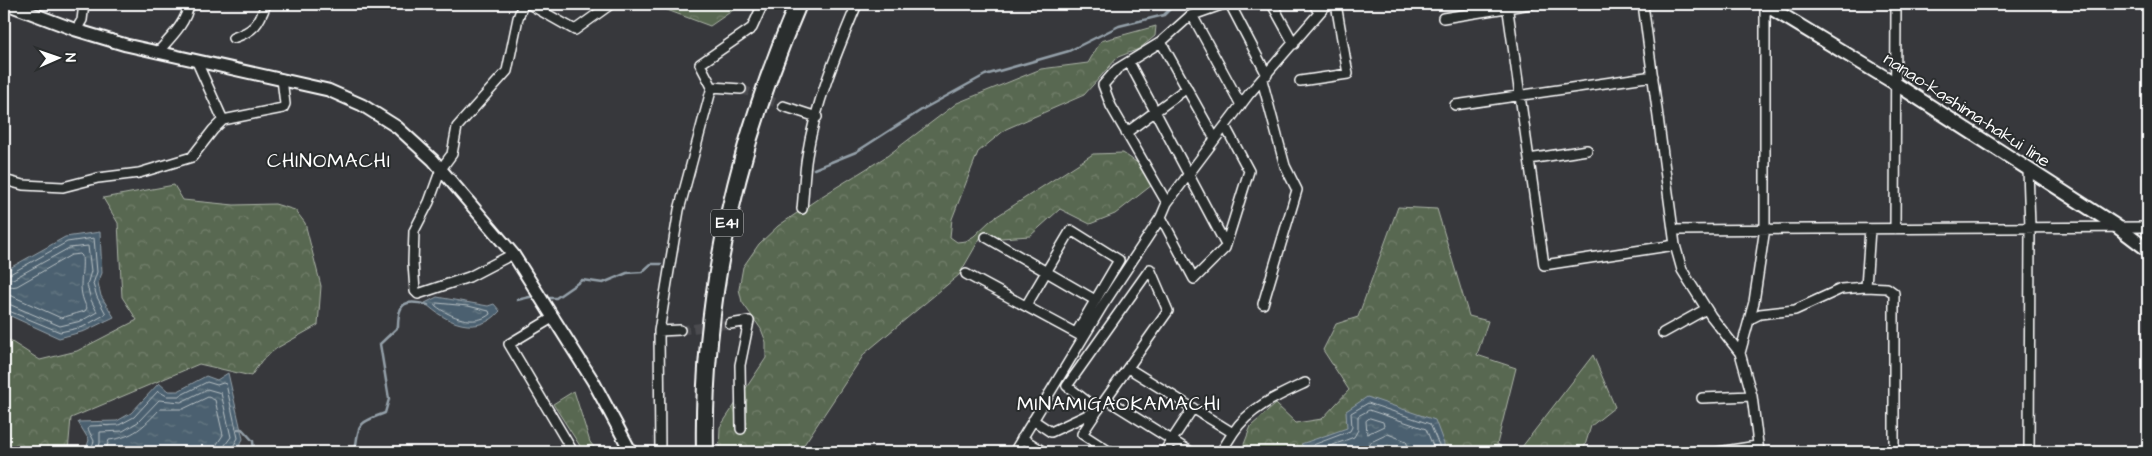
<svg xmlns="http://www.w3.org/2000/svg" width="2152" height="456" viewBox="0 0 2152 456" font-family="'Architects Daughter',sans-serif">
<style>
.forest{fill:url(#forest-crowns);stroke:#acb4a8}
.water{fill:url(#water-ripples);stroke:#94a0a9}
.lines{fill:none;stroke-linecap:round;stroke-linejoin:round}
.shore{stroke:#b7c0c5;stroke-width:1}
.stream{stroke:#94a0a9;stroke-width:2.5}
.minor-tunnel{stroke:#4b4c50;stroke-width:9;stroke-dasharray:9 4.5;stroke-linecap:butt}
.minor-casing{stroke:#fff;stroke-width:12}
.tertiary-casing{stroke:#fff;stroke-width:15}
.secondary-casing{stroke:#fff;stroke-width:16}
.motorway-casing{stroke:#fff;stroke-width:20}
.minor{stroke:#2a2d2e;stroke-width:9}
.tertiary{stroke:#2a2d2e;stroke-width:11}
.secondary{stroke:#2a2d2e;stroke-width:12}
.motorway{stroke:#2a2d2e;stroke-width:16}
.labels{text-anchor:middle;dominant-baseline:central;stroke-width:4;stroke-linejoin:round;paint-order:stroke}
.shield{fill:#2a2d2e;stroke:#bfc0c0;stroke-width:1}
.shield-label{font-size:16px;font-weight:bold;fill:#fff}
.street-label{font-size:18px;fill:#fff;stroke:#2a2d2e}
.quarter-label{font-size:20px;letter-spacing:1px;fill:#fff;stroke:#2a2d2e}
</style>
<defs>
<pattern id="forest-crowns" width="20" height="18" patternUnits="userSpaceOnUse" patternTransform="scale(1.25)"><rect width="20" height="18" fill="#596851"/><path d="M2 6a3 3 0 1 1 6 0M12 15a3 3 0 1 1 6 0" fill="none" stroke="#727f6b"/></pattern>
<pattern id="water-ripples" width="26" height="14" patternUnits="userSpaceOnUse" patternTransform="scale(1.25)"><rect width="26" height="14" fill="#4c616f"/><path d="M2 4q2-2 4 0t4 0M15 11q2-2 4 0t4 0" fill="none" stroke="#677985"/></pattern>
</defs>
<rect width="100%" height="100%" fill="#37383c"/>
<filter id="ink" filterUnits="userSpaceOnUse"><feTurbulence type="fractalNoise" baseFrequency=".02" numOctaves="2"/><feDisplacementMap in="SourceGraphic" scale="10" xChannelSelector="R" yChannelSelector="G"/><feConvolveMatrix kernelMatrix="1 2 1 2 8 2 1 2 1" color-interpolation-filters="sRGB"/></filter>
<g filter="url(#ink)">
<path class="forest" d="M651,4H742L710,26Z
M1156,26L1155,36L1139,49L1118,57L1084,95L1006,129L978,152L952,219L950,237L957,242L966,241L974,236L991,220L1093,154L1123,153L1148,170L1152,185L1115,214L1090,224L1060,209L1030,236L1001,238L982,235L959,275L865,353L799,452H719L720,427L766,358V342L761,329L742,302L739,289L743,267L759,244L778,226L819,198L887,156L957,103L1041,69L1088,63L1101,41Z
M174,185L183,200L234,205L275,204L295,210L305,223L321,286L318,325L277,348L262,360L251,376L199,364L71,418L68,452H4V337L40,360L77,351L137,320L122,297L118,223L103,198Z
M1398,207L1437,209L1469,316L1488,321L1477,355L1516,368L1497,444L1510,452H1241L1251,426L1276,404L1296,423L1322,419L1349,390L1323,350L1336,324L1358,317Z
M1593,355L1615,407L1591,426L1583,452H1518Z
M574,391L590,442L598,452H584L553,404Z"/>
<path class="water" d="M100,232L102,273L98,283L101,296L114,317L85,331L59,338L4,313V269H8L65,237Z
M437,297L488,306L494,304L500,311C478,337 446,323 425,303Z
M228,373L243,439L238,448L232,452H85L89,440L78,422L117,421L131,413L159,383L168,391H178L206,376L217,380Z
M1367,397L1435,420L1444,444V452H1403L1388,445L1374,452H1309L1301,444L1347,428L1346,411Z"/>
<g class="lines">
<path class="shore" d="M4,274H10L67,242L94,238L97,272L93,284L97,297L106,314L83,327L60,332L4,309
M4,280L13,279L69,248L88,246L91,271L87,285L91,300L97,312L81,321L60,326L4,302
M4,288L17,286L71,255L80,254L82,256C84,275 76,288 87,308L85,311L61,318L12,296L4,295
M437,303L468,306L489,311L490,314C475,327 450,317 436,306Z
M1370,418L1383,422L1384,426L1367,434L1366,421Z
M90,452L94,441L88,429L89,426L119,425L134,417L158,391L167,396H179L207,382L217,385L223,383L226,384L238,438L230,452
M97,452L100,443V432L123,431L138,422L159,400L181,402L207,389L221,393L231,437L225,445L224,452
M105,452L109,440C134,437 143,427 160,409H183L208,397L215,400L223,435L217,444L216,452
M1312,452L1313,445L1350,431L1352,427L1351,413L1368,403L1430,424L1439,445L1440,452
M1318,452L1320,450L1354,437L1358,430V416L1369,410L1426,429L1433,446V452
M1367,452L1371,442L1388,434L1406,441L1410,452"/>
<path class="stream" d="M814,169L856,152L923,109L985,75L1069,51L1119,26L1164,15L1175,4
M550,298H556L582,280L603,283L627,273L642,272L651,264H661
M517,300L534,296
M238,429H242L253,441L254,452
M355,452C359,424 357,423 385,413L389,399L380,344L398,327C398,302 405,299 428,305"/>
<path class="minor-tunnel" d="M741,89L783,106
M680,330L730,324"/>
<defs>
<path id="minor" d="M529,4L575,30L611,4
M1230,4L1267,75
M1272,4L1294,44
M1314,4L1319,13
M1507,4L1544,265L1675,245
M1643,4L1675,245L1682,270L1711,316L1740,353L1752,396L1759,452
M1192,15L1241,105
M1443,18L1531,4
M76,30L82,20L84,4
M233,38C254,31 259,24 266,4
M1161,42L1215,139
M157,53C170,38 186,24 189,4
M1129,62L1226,245
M1262,80L1285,166L1297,190L1263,304
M1300,81L1348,74L1336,4
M712,87L741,89
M1455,105L1653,76
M783,106L817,117
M223,120L283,108L285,104L282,79
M1126,133L1187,88
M1529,159L1587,150
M2028,169L2030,227L2029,452
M4,180L23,185L63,187L98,178L139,173L192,157L213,130L223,120L197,62
M1167,203L1111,106L1103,85L1117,69L1161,42L1190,16L1224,4H1250
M802,209C804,192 804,173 807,156C815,104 837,52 857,4
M1161,217L1194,279L1225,248L1249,171L1225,126
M1870,229L1866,287L1887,288L1894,293V452
M1895,229L1896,4
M1673,230L2148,227
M986,237L1095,300
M513,254L469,277L418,294L415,291L413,263L414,231L429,202L441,169L452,154L457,127L507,71L518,18L523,4
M966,274L1081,336
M1026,306L1071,230L1119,260L1076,333
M554,317L509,344L573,452
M1750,319L1760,314L1795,310L1841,289L1866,287
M730,324L749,321L740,365L741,429
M659,331L680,330
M1663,333L1706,309
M1740,353L1754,302L1765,228V4
M1128,368L1233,433L1221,452
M1702,398L1752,396
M1106,399L1191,452
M1033,420L1051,432L1098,410L1168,311L1150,269L1067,386L1098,410L1082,434L1110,452
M1233,433C1249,408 1279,395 1305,383
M1022,438L1044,452
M660,452L659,331L679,210L712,87L700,64L752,28L763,4
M1014,452L1103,305L1161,217L1167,203L1249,94L1327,4
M1164,452L1193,408
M1718,452L1757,446"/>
<path id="tertiary" d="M7,4L76,30L126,45L328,90L362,105L397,127L433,160L513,254L593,381L631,452"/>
<path id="secondary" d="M1764,4L1896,84L2115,225L2148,250"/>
<path id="motorway" d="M705,452C702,297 737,145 798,4"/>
</defs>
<use href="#minor" class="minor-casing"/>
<use href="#tertiary" class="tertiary-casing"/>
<use href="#secondary" class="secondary-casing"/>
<use href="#motorway" class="motorway-casing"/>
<use href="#minor" class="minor"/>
<use href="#tertiary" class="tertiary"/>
<use href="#secondary" class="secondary"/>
<use href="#motorway" class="motorway"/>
</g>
</g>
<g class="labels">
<rect class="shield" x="711" y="209.5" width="32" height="27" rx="4"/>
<g class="shield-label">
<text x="727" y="223">E41</text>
</g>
<g class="street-label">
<text transform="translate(1967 110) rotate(33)">nanao-kashima-hakui line</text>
</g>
<g class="quarter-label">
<text x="329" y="161">CHINOMACHI</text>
<text x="1119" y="404">MINAMIGAOKAMACHI</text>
</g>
</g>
<rect width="2152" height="456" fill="none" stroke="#2a2d2e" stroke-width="20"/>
<rect x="10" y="10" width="2132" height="436" fill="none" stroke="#fff" stroke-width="2" filter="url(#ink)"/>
<g transform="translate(58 58) rotate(88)" stroke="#2a2d2e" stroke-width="4" paint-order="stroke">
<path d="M0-4L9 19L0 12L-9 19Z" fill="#ffffff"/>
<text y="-8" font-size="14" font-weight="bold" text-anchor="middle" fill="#ffffff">N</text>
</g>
</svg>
